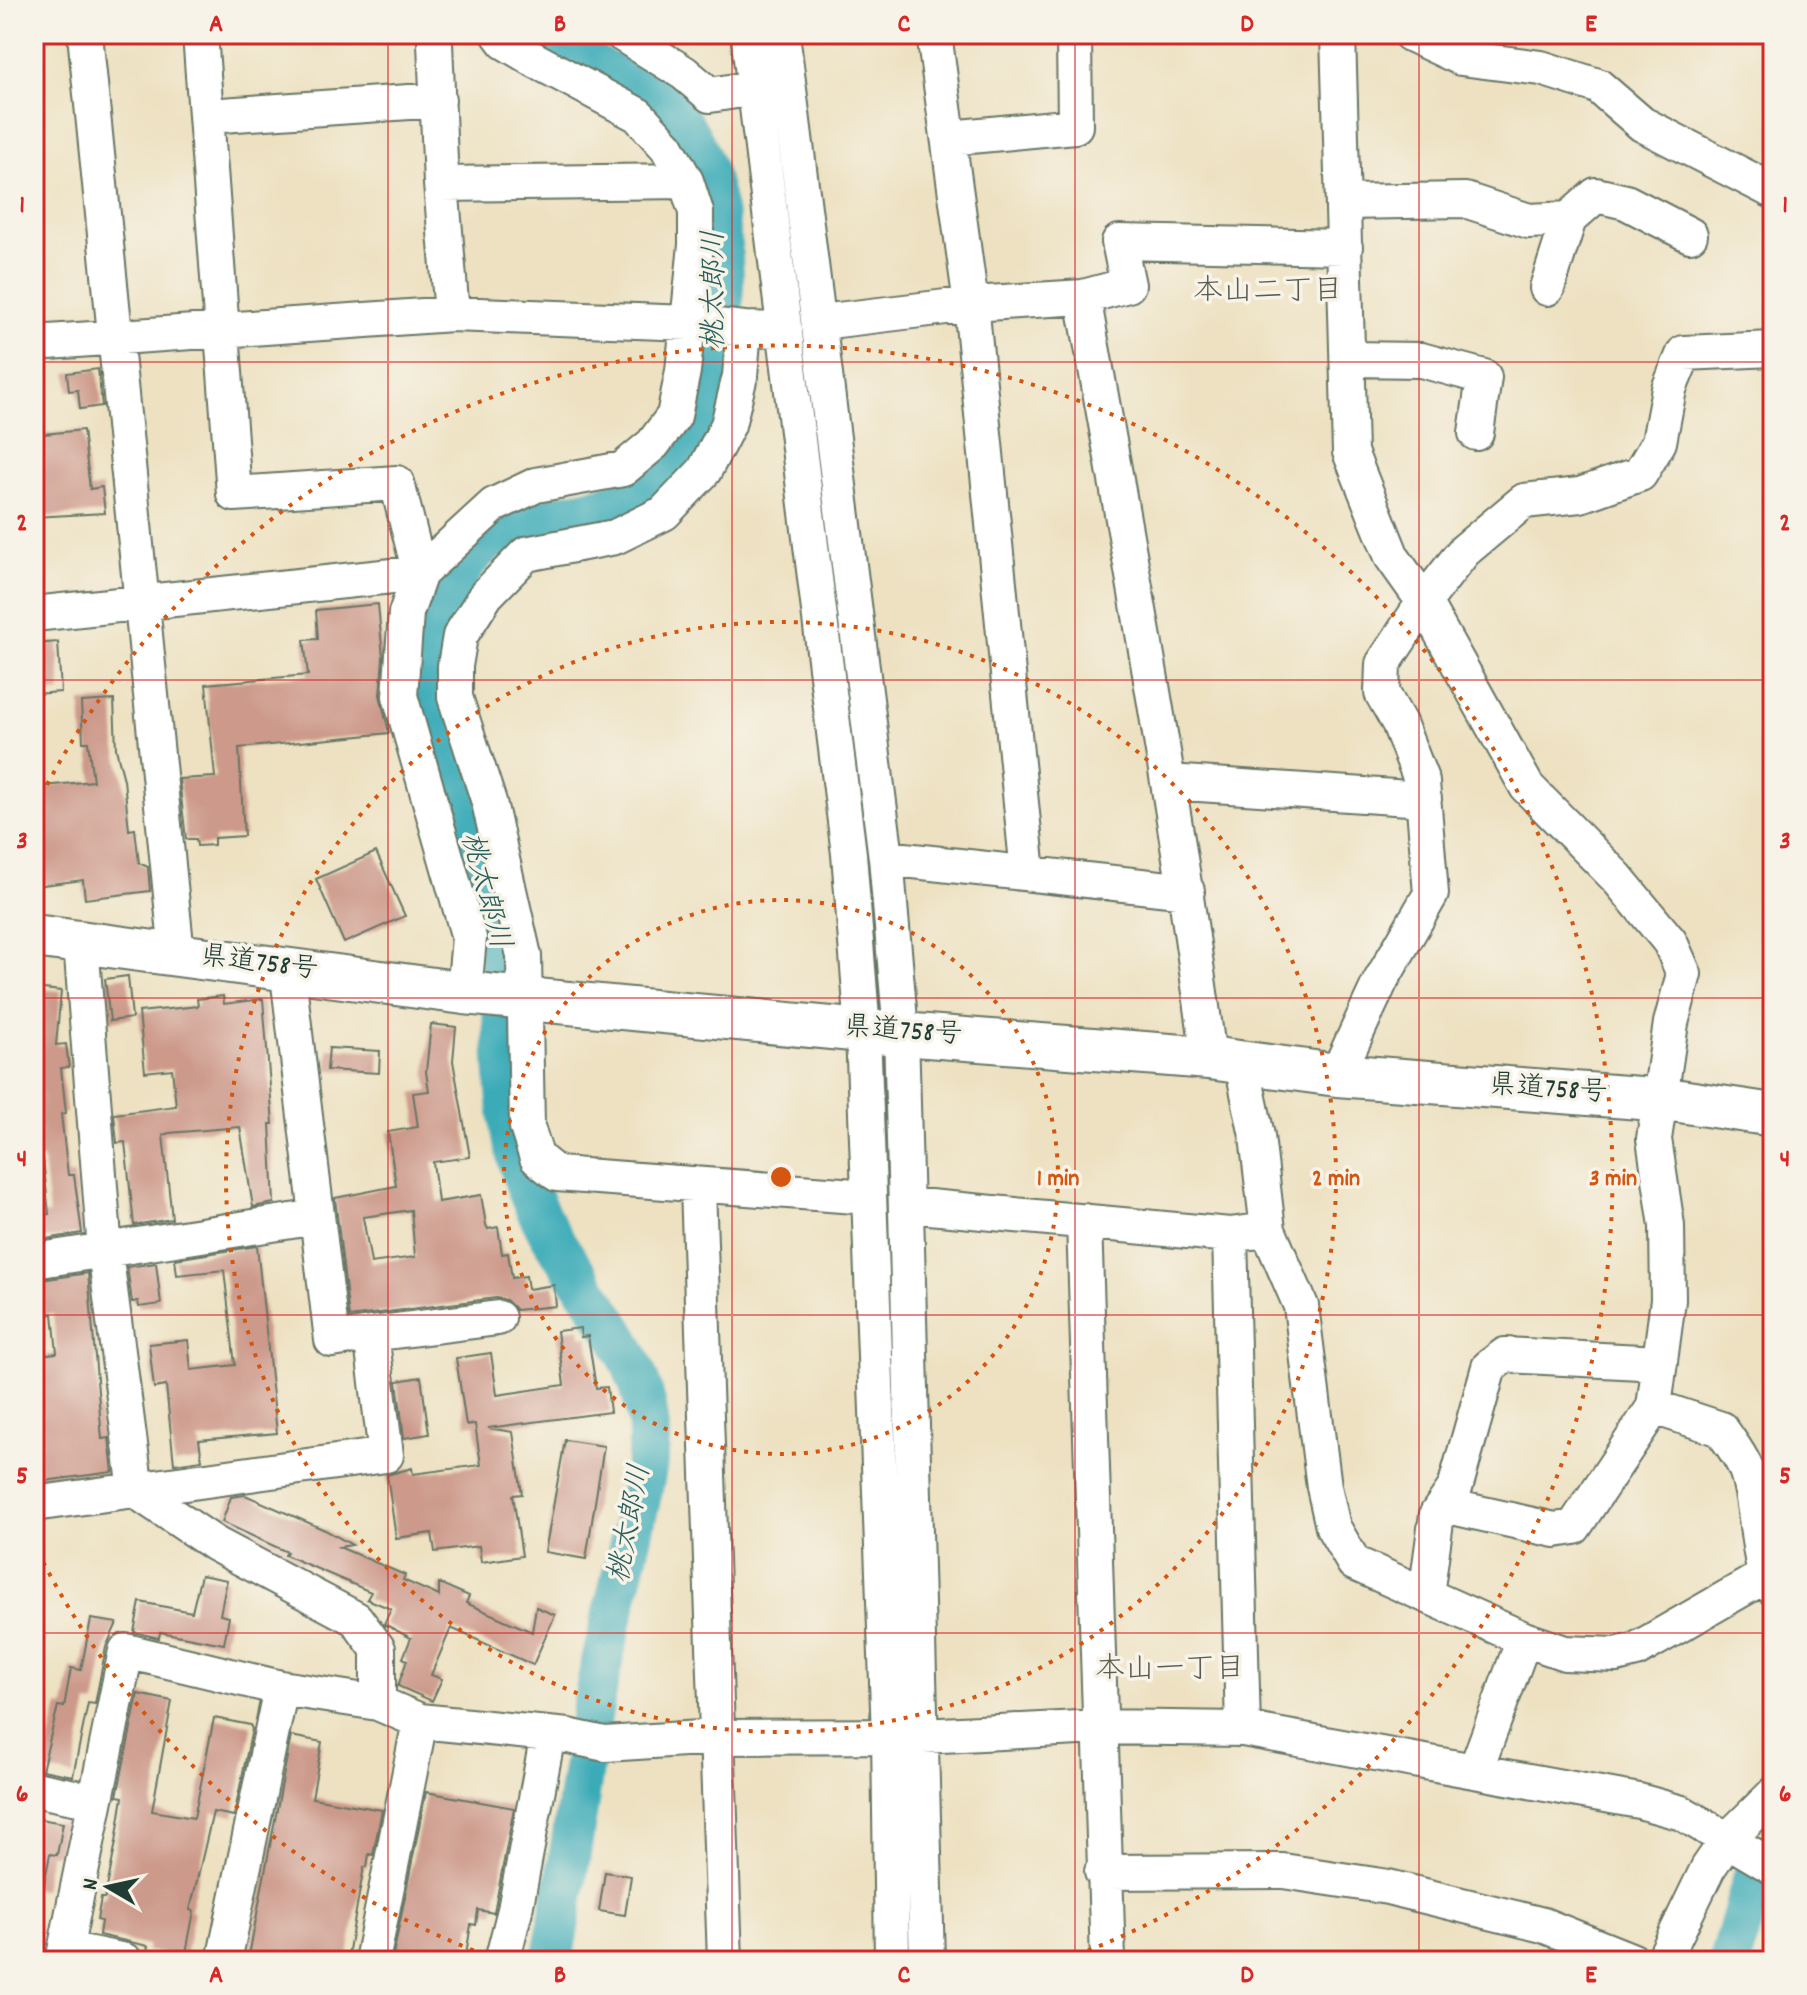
<svg xmlns="http://www.w3.org/2000/svg" width="1807" height="1995" viewBox="0 0 1807 1995" font-family="Dekko,'Klee One',sans-serif">
<style>
.lines{fill:none;stroke-linecap:round;stroke-linejoin:round}
.river{stroke:#3babb8;stroke-width:42}
.building{fill:#cc998a;fill-rule:evenodd}
.minor-casing{stroke:#677665;stroke-width:38}
.major-casing{stroke:#677665;stroke-width:46}
.minor{stroke:#fff;stroke-width:34}
.major{stroke:#fff;stroke-width:42}
.grid{fill:none;stroke:#d62828;stroke-width:2;stroke-opacity:0.55}
.ring{fill:none;stroke:#d45610;stroke-width:4;stroke-dasharray:4 8}
.labels{text-anchor:middle;dominant-baseline:central;stroke-width:7;stroke-linejoin:round;paint-order:stroke}
.street-label{font-size:28px;fill:#1f3d34;stroke:#f7f3e8}
.water-label{font-size:30px;font-style:italic;fill:#275e5c;stroke:#f7f3e8}
.neighbourhood-label{font-size:30px;fill:#5c5d52;stroke:#f7f3e8}
.centre{fill:#d45610;stroke:#f7f3e8;stroke-width:4}
.ring-label{font-size:24px;text-anchor:middle;font-weight:bold;fill:#d45610;stroke:#f7f3e8;stroke-width:7;stroke-linejoin:round;paint-order:stroke}
.neatline{fill:none;stroke:#d62828;stroke-width:3}
.grid-label{font-size:26px;text-anchor:middle;font-weight:bold;fill:#d62828}
</style>
<rect width="100%" height="100%" fill="#f7f3e8"/>
<filter id="ink" filterUnits="userSpaceOnUse"><feTurbulence type="fractalNoise" baseFrequency=".0125" numOctaves="2"/><feDisplacementMap in="SourceGraphic" scale="16" xChannelSelector="R" yChannelSelector="G"/><feConvolveMatrix kernelMatrix="1 2 1 2 8 2 1 2 1" color-interpolation-filters="sRGB"/></filter>
<filter id="wash" filterUnits="userSpaceOnUse"><feTurbulence type="fractalNoise" baseFrequency=".006" numOctaves="4" result="noise"/><feDisplacementMap in="SourceGraphic" scale="32" xChannelSelector="R" yChannelSelector="G"/><feGaussianBlur stdDeviation="1.8" result="paint"/><feColorMatrix in="noise" values="0 0 0 0 0 0 0 0 0 0 0 0 0 0 0 0 0 1.4 0 .05"/><feComposite in="paint" operator="in"/></filter>
<g filter="url(#wash)">
<rect width="100%" height="100%" fill="#ede1c1"/>
<g class="lines">
<path class="river" d="M534,34C566,53 601,68 634,86C643,91 655,95 663,102C745,175 741,403 663,477C614,524 528,502 477,550C467,559 459,574 451,586C432,615 422,645 423,681C425,725 448,768 462,809C473,840 484,873 492,906C514,1004 490,1109 534,1204C568,1278 637,1335 648,1420C652,1452 642,1490 635,1520C621,1586 602,1651 591,1717C578,1799 567,1880 552,1961
M1730,1961L1754,1876L1773,1860"/>
</g>
<g id="blocks">
<path class="building" d="M98,369L102,406L80,409L78,390L69,391L67,373Z
M83,430L90,489L102,487L105,513L34,517V435Z
M378,604L383,658L380,695L389,733L239,748L244,836L214,838V845L197,846L196,839H186L179,779L215,777L206,684L308,675L304,640L318,639L316,610Z
M58,642L61,692L34,694V644Z
M114,700L116,749L124,780L129,830L135,829L139,863L148,867L150,891L85,899L83,880L34,886V787L93,781L88,742H83L81,702Z
M376,852L405,916L344,943L316,879Z
M128,976L132,1018L110,1021L105,979Z
M34,988L61,991L56,1045L66,1044L69,1067L61,1068L66,1113L61,1114L68,1175H74L82,1233L34,1241V1215L49,1214L43,1159H38L35,1128L39,1127L34,1081L40,1080Z
M223,996L224,1004L263,999L273,1124H270L274,1203L253,1207L240,1127L169,1133L163,1135L172,1219L134,1225L125,1142L117,1143L114,1114L176,1106L172,1069L145,1072L139,1012L198,1006L197,999Z
M431,1024L456,1027L453,1061L470,1157L433,1162L438,1202L481,1195L486,1225L488,1229L498,1227L502,1254L508,1253L512,1278L526,1276L528,1289L554,1285L556,1306L516,1310L506,1300L496,1298L349,1317L335,1198L396,1186L388,1132L418,1127L413,1093L429,1091L426,1072ZM411,1210L415,1257L371,1263L363,1217Z
M329,1048L380,1051L379,1073L327,1070Z
M257,1246L277,1433L199,1440L202,1460L174,1464L166,1386L154,1388L149,1344L188,1340L191,1370L235,1365L224,1270L177,1275L175,1259Z
M156,1263L161,1304L139,1307L138,1301L132,1302L127,1267Z
M88,1273L102,1439L109,1438L113,1472L36,1482L34,1356L57,1353L53,1314L34,1316V1281Z
M580,1328L581,1337L588,1336L596,1388L607,1387L610,1412L488,1428L513,1432L522,1494L513,1495L522,1556L481,1562L479,1546L435,1552L432,1533L396,1538L387,1475L412,1468L413,1474L481,1465L475,1424L466,1425L456,1358L491,1353L497,1395L564,1385L557,1331Z
M421,1377L429,1434L404,1438L397,1381Z
M565,1440L604,1446L586,1559L545,1552Z
M245,1495L325,1530L352,1545L339,1547L405,1575L403,1580L439,1596V1583L469,1596L466,1603L532,1632L536,1607L555,1615L533,1665L451,1628L431,1675L442,1679L432,1701L398,1686L407,1660L403,1658L411,1638L384,1624L391,1609L367,1599L371,1592L285,1555L287,1552L222,1522L231,1497Z
M201,1575L227,1580L220,1615L229,1617L224,1644L160,1632L159,1638L134,1632L140,1602L192,1612Z
M91,1619L117,1623L106,1647L95,1704L88,1703L73,1776L42,1770L58,1706L64,1707L71,1668L81,1670Z
M138,1694L172,1701L152,1811L194,1818L214,1718L250,1725L252,1729L234,1816L213,1812L190,1910L194,1911L185,1958L147,1951L148,1946L99,1935L101,1921L97,1920L101,1898H105L116,1842L123,1797L117,1796Z
M291,1736L322,1742L312,1798L382,1810L373,1855L369,1854L367,1867H364L347,1961H248Z
M426,1792L514,1808L494,1913L478,1910L476,1925L471,1924L465,1961L434,1957L433,1961H392Z
M34,1818L63,1823L57,1855L50,1854L43,1890L34,1889Z
M605,1872L631,1876L625,1915L599,1911Z"/>
</g>
</g>
<g filter="url(#ink)">
<use href="#blocks" fill-opacity="0" stroke="#677665" stroke-width="2"/>
<g class="lines">
<defs>
<path id="minor" d="M85,34L177,955
M622,34L684,73L710,95L755,88
M748,34L849,854L863,1031L889,1736L892,1961
M782,34L886,858L901,1032L927,1961
M934,34L971,304L1028,873
M1338,34L1350,452L1392,557L1424,602L1527,787L1617,878L1670,942L1684,974L1671,1023L1654,1139L1667,1226L1668,1300L1654,1407L1721,1429C1729,1441 1739,1453 1745,1467C1759,1498 1756,1569 1773,1588
M1410,34L1461,58L1541,68L1598,86L1642,124L1773,191
M435,43L441,184L452,314
M207,116L438,100
M949,138L1075,126L1074,34
M441,184L686,181
M1343,202L1465,200L1529,221L1569,219L1547,288
M1569,219L1596,195L1626,202L1690,235
M1083,297C1129,550 1175,803 1209,1058
M821,322L971,304L1083,297L1128,285L1119,242L1345,247
M785,330L744,329L740,376L728,425L704,471L664,513L615,537L526,554L486,595L460,636L455,666V697L489,802L524,956L527,1127L537,1158L557,1174L869,1197
M34,343L452,314L689,323L744,329
M1348,359L1421,360L1484,377L1476,433
M34,614L420,573L397,483L234,494L200,34
M1169,782L1424,799
M886,858L1187,891
M81,943L105,1251L136,1491L215,1544L356,1619L378,1649V1703
M464,993L469,938L400,696L406,613L420,573L494,505L536,485L623,469L653,444L674,416L683,371L696,245V212L686,181L667,147L638,115L535,60L505,42L499,34
M1242,1064L1257,1136L1268,1230L1301,1306L1324,1487L1333,1527L1354,1563L1524,1639L1565,1653L1616,1655L1636,1650L1763,1577
M1337,1075L1380,982L1431,894L1422,782L1399,723L1382,693L1383,664L1424,602L1464,551L1524,501L1580,495L1640,474L1659,442L1669,389L1684,353L1773,349
M698,1187L725,1961
M908,1205L1230,1235L1252,1232
M1084,1221L1108,1961
M1230,1235L1243,1729
M34,1261L317,1217
M371,1334L498,1318
M34,1504L386,1455L371,1334L332,1340L287,967
M1443,1505L1555,1530L1574,1527L1654,1407
M1426,1595L1437,1514L1455,1488L1489,1367L1505,1355L1660,1363
M1476,1769L1524,1639
M34,1789L94,1801
M1102,1872L1283,1871L1388,1887L1543,1925L1633,1961
M66,1949L125,1961
M63,1961L126,1651L281,1688L378,1703L420,1721L568,1736L605,1744L716,1737L922,1736L1098,1727L1243,1729L1639,1801L1682,1813L1773,1867
M224,1961L281,1688
M372,1961L420,1721
M502,1961L515,1910L548,1735
M1663,1961L1708,1868L1728,1839L1773,1795"/>
<path id="major" d="M34,936L464,993L863,1031L1209,1058L1337,1075L1680,1101L1773,1115"/>
</defs>
<use href="#minor" class="minor-casing"/>
<use href="#major" class="major-casing"/>
<use href="#minor" class="minor"/>
<use href="#major" class="major"/>
</g>
</g>
<path class="grid" d="M388,34V1961M732,34V1961M1075,34V1961M1419,34V1961M34,362H1773M34,680H1773M34,998H1773M34,1315H1773M34,1633H1773"/>
<g class="ring">
<circle cx="781" cy="1177" r="277"/>
<circle cx="781" cy="1177" r="555"/>
<path d="M496 1959A832 832 0 0 1 36 1548M36 806A832 832 0 1 1 1066 1959"/>
</g>
<g class="labels">
<g class="street-label">
<text transform="translate(259 965) rotate(7)">県道758号</text>
<text transform="translate(903 1033) rotate(4)">県道758号</text>
<text transform="translate(1548 1091) rotate(4)">県道758号</text>
</g>
<g class="water-label">
<text transform="translate(716 290) rotate(-90)">桃太郎川</text>
<text transform="translate(483 891) rotate(75)">桃太郎川</text>
<text transform="translate(632 1524) rotate(-79)">桃太郎川</text>
</g>
<g class="neighbourhood-label">
<text x="1268" y="293">本山二丁目</text>
<text x="1170" y="1671">本山一丁目</text>
</g>
</g>
<circle cx="781" cy="1177" r="12" class="centre"/>
<g class="ring-label">
<text x="1058" y="1185">1 min</text>
<text x="1336" y="1185">2 min</text>
<text x="1613" y="1185">3 min</text>
</g>
<rect width="1807" height="1995" fill="none" stroke="#f7f3e8" stroke-width="88"/>
<g transform="translate(108 1887) rotate(279)" stroke="#f7f3e8" stroke-width="6" paint-order="stroke">
<path d="M0-6L14 30L0 20L-14 30Z" fill="#1f3d34"/>
<text y="-12" font-size="22" font-weight="bold" text-anchor="middle" fill="#1f3d34">N</text>
</g>
<rect x="44" y="44" width="1719" height="1907" class="neatline"/>
<g class="grid-label">
<text x="216" y="31">A</text>
<text x="560" y="31">B</text>
<text x="904" y="31">C</text>
<text x="1247" y="31">D</text>
<text x="1591" y="31">E</text>
<text x="22" y="212">1</text>
<text x="1785" y="212">1</text>
<text x="22" y="530">2</text>
<text x="1785" y="530">2</text>
<text x="22" y="848">3</text>
<text x="1785" y="848">3</text>
<text x="22" y="1166">4</text>
<text x="1785" y="1166">4</text>
<text x="22" y="1483">5</text>
<text x="1785" y="1483">5</text>
<text x="22" y="1801">6</text>
<text x="1785" y="1801">6</text>
<text x="216" y="1982">A</text>
<text x="560" y="1982">B</text>
<text x="904" y="1982">C</text>
<text x="1247" y="1982">D</text>
<text x="1591" y="1982">E</text>
</g>
</svg>
